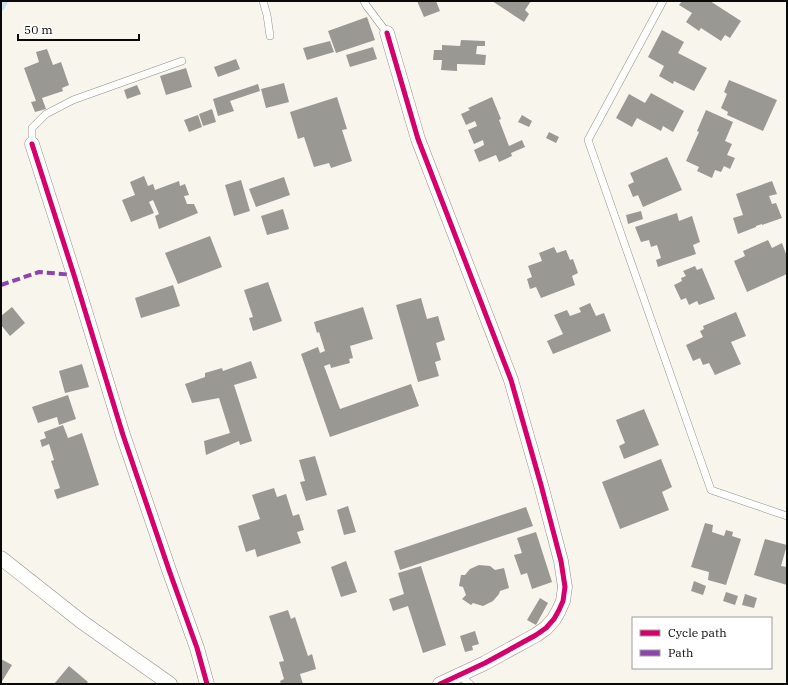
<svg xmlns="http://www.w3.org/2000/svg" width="788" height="685" viewBox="0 0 788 685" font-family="'IBM Plex Serif',serif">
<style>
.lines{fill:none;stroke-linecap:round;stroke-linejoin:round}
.stream{stroke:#c6e5ef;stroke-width:5}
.building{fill:#9a9893}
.service-casing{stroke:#918f8c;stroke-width:8}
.minor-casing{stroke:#918f8c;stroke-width:15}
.service{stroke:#fefefc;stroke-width:7}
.minor{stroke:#fefefc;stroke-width:14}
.quiet{stroke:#8e44ad;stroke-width:4;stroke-dasharray:8 4;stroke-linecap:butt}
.cycleway-casing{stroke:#fff;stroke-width:8}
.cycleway{stroke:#d6006c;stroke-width:5}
</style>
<rect width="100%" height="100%" fill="#f8f5ed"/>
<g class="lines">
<path class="stream" d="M1,9L6,1"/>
</g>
<path class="building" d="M417,1H436L440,11L424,17Z
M492,1H531L525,10L529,14L524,22Z
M682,1H710L741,21L730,38L725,35L721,41L701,28L699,31L686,22L692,13L679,5Z
M367,17L375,40L336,53L328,31Z
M662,30L684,42L678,53L707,68L694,91L674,81L673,84L659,76L664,66L648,57Z
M461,40L485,41V46H477L476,54L486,55L485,65L457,64V71L441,70L442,60H433L434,50H442V45L460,46Z
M330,41L334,52L307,60L303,48Z
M373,47L377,59L350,67L346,55Z
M47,49L53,65L61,62L69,85L62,88L63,91L42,98L46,109L35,112L31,102L36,101L24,68L39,62L36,52Z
M236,59L240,69L218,77L214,67Z
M186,68L192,87L166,95L160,76Z
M729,80L777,100L763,131L727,115L728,112L721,108L727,94L724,92Z
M284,83L289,102L266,108L261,89Z
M258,84L260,91L230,101L234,111L218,116L213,99Z
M137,85L141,94L127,99L124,90Z
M651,93L684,111L673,132L663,126L661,131L637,118L632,127L616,118L629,94L645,103Z
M337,97L347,129L342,130L352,161L331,168L329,163L314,167L304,137L298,139L290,112Z
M492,97L501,119L499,120L509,146L522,140L525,147L511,153L512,156L499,162L496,155L479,162L474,150L484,145L483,140L474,144L468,130L477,126L475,121L466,125L461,114L470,110L468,108Z
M212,109L216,122L203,126L199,114Z
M706,110L733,122L725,141L732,144L727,155L735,158L730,169L724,166L721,172L715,170L712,178L697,171L699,167L686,161L699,132L697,131Z
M198,115L202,127L189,132L184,120Z
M522,115L532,121L529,127L518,122Z
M549,132L559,137L556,143L546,138Z
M667,157L682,190L643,207L638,195L633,197L628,185L634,182L630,173Z
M144,176L148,186L153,184L155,190L179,181L180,186L185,184L189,195L184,196L187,204H194L198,213L159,229L155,216L159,214L153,200L149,202L154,213L131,222L122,200L135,195L130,182Z
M284,177L290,195L256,207L249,189Z
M241,180L250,211L234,216L225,185Z
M772,181L777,194L769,196L772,204L776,203L782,218L762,225V224L756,226V227L738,234L733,218L743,215L736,194Z
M283,209L289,229L267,235L261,216Z
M641,211L643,219L628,224L626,215Z
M677,213L679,221L692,216L700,242L693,245L696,254L658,267L656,260L661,258L657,245L651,247L649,240L641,242L635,227Z
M210,236L222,267L178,284L165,253Z
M768,240L772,248L782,243L786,254L787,253V274L747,292L734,261L745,256L743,251Z
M554,247L557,253L566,250L570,260L573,259L578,273L572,276L575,285L541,298L536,287L530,289L527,279L532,277L528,266L542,261L539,253Z
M695,266L697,270L702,268L715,299L699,305L697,301L689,305L686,298L681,300L674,285L682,281L681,278L686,276L683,271Z
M268,282L282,321L253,331L249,318L253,317L244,290Z
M173,285L180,306L141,318L135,298Z
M421,298L427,319L438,316L445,340L436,343L441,360L435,362L439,376L418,382L396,305Z
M590,303L596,316L604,313L611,331L553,354L547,341L563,334L554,315L567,310L570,316L581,312L579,308Z
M12,307L25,323L10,336L1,325V316Z
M363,307L373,339L350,346L353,358L349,359L350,363L331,368L330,364L324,366L340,409L411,384L419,406L330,437L301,354L318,347L320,353L325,351L319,332L317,333L314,322Z
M736,312L746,336L731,342L741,364L715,375L709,363L703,365L700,358L693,361L686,345L703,337L700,331L704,329L703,326Z
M251,361L257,378L234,385L252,441L240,445L239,441L206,455L204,441L230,433L219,398L192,403L185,384L205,377V373L222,368L223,371Z
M82,364L89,387L65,393L59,371Z
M68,395L76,419L59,425L57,417L38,423L32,407Z
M644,409L659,445L624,459L619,446L625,443L616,420Z
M63,425L68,438L82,433L99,485L57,499L54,490L60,488L51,461L54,460L49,444L42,447L40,440L46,438L44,432Z
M315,456L327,495L306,501L300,482L305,481L299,460Z
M661,459L672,487L662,492L669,510L620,529L602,482Z
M274,488L277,497L286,494L293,516L299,514L304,530L297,532L301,543L257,557L255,549L246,552L238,526L260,519L252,495Z
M348,506L356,532L344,535L337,510Z
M526,507L533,526L400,570L394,551Z
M705,523L713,525L712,532L724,536L726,530L733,532L732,536L741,539L726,585L708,580L709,572L691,567Z
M536,532L552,582L532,589L527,573L521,575L514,555L522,553L517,538Z
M765,539L787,545L781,566L787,567V585L754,575Z
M346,561L357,592L341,597L331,567Z
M479,565L490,566L495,570L504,568L509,588L500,591L499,594L493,601L483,606L473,603L471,605L462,599L466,595L463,587L459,586L461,575H465L470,569Z
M421,566L446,645L423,653L408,606L393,611L389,599L404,594L398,573Z
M694,581L706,586L703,595L691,591Z
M726,592L738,596L735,605L723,601Z
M745,594L757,598L754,608L742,605Z
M540,598L548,603L536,625L527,620Z
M288,610L291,619L295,617L308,656L312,654L316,669L300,674L303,684H281L280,681L284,679L279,662L284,661L269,616Z
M475,631L479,644L472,646L473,650L465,652L460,636Z
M1,659L12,665L1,683Z
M69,666L88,682L86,684H54Z"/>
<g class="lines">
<defs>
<path id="service" d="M263,1L267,15L270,36
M364,1L366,5L387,33
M663,1L588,140L711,490L787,516
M32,144V128L46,114L73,100L182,61
M459,675L470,684"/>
<path id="minor" d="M387,33L418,139L511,380L541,485L561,561L565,587L563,601L559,610L554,619L546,628L536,635L485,663L440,684
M32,144L74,275L123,435L169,570L197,648L207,684
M1,558L82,622L170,684"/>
</defs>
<use href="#service" class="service-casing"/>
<use href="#minor" class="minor-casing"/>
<use href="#service" class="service"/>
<use href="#minor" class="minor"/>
<path class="quiet" d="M1,285L39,272L74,275"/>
<defs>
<path id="cycleway" d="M387,33L418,139L511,380L541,485L561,561L565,587L563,601L559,610L554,619L546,628L536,635L485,663L440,684
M32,144L74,275L123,435L169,570L197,648L207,684"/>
</defs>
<use href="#cycleway" class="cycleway-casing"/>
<use href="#cycleway" class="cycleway"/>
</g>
<rect width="788" height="685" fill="none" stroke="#090909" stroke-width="4"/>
<rect x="632" y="617" width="140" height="52" fill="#ffffff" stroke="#9d9d9d"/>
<rect x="640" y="630" width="20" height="6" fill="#d6006c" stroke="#9d9d9d"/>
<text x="668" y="637" font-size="12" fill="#090909">Cycle path</text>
<rect x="640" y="650" width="20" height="6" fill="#8e44ad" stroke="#9d9d9d"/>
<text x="668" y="657" font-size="12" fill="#090909">Path</text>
<path d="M18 34v6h121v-6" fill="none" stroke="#090909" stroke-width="2"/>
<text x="24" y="34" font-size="12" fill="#090909" stroke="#ffffff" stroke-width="3" paint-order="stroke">50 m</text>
</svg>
